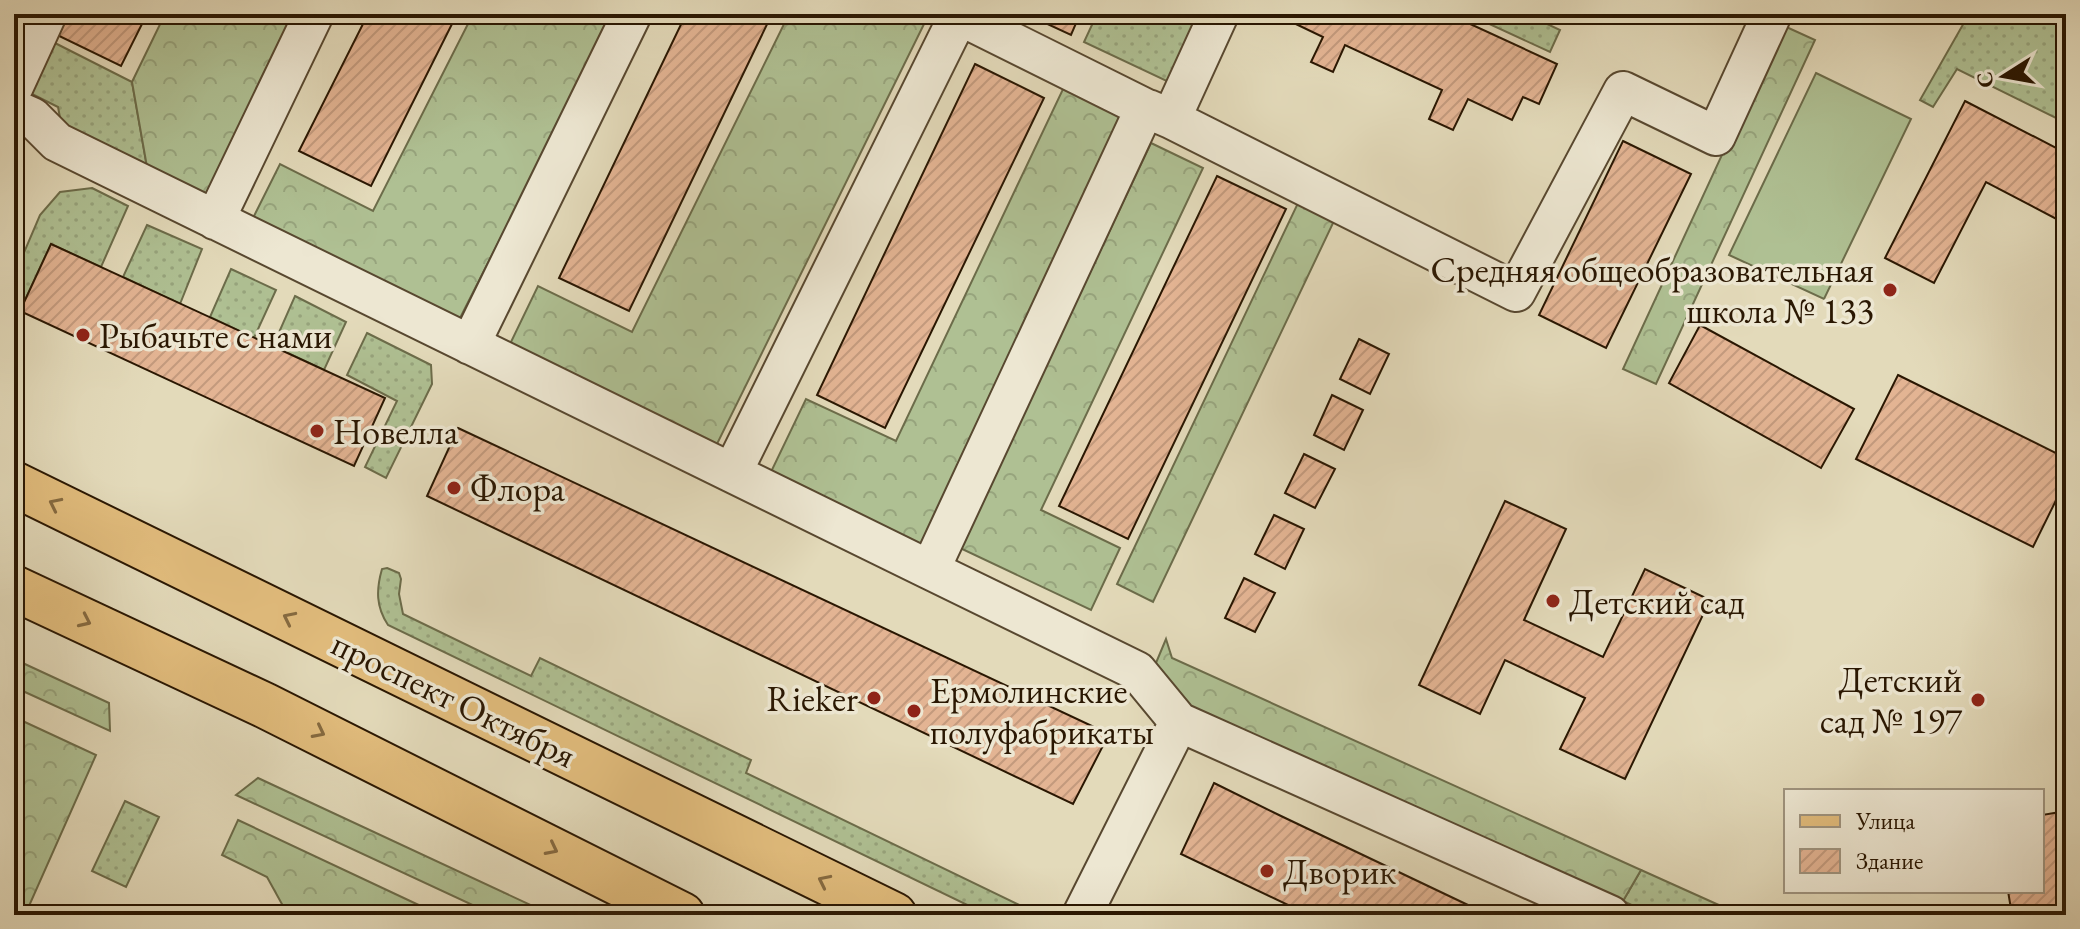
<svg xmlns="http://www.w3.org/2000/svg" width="2080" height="929" viewBox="0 0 2080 929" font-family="'EB Garamond',serif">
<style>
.grass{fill:url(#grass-dots);stroke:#6c6c4a;stroke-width:2}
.forest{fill:url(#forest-crowns);stroke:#6c6c4a;stroke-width:2}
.garden{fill:#afc093;stroke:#6c6c4a;stroke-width:2}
.building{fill:url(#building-hatch);stroke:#2a1702;stroke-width:2}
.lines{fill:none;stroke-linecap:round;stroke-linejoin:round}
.minor-casing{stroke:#584830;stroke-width:42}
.major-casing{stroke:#2a1702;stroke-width:48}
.minor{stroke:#ede7d2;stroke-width:38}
.major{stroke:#e2bd7d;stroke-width:44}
.oneway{stroke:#866a40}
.poi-dot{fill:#8f2418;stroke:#ede7d2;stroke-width:3}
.labels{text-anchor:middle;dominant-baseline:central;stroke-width:7;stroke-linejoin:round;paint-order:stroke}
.poi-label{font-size:36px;fill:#2a1702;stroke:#ede7d2;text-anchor:start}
.street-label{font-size:36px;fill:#2a1702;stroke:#ede7d2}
</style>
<defs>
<pattern id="grass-dots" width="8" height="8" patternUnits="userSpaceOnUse" patternTransform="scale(2)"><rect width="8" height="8" fill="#afc093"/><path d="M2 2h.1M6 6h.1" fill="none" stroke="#97a47d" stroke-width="1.8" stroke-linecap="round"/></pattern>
<pattern id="forest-crowns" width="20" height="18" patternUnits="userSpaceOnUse" patternTransform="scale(2)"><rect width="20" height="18" fill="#afc093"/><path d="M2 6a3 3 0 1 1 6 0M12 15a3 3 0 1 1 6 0" fill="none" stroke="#97a47d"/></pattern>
<pattern id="building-hatch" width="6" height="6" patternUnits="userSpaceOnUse" patternTransform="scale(2)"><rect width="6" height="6" fill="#e3b493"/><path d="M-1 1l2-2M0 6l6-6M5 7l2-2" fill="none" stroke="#c39a7d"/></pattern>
</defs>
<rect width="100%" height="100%" fill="#e3daba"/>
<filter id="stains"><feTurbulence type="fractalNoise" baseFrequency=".0025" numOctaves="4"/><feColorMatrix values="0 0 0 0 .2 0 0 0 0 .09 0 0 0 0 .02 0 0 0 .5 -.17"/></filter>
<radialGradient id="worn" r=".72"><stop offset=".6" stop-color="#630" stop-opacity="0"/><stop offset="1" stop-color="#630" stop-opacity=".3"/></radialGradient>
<path class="grass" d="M1097,14H1206L1173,84L1084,42Z
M1473,14H1526L1560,30L1550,52L1472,16Z
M1969,14H2048L2066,23V123L1957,69L1933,107L1920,100Z
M51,41L132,82L147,167L62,128L58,107L26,91Z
M92,188L128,206L101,267L51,244L20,311L14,309V276L40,215L60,192Z
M147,225L202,249L180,304L123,277Z
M231,269L276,290L254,338L210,317Z
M295,296L346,322L324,370L273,346Z
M367,333L431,365L432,384L386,478L365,467L397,401L347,375Z
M387,568L399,573L401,579L399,594L403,614L531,676L540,658L751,760L746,773L1040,915H988L388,625C376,607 376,590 382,569Z
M125,801L159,817L126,887L92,871Z
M1641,870L1741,915H1653L1623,901Z"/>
<path class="forest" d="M165,14H296L209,197L147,167L132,82Z
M473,14H614L456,326L251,222L280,164L373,211Z
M789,14H923L928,16L716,446L510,344L538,286L632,332Z
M1782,25L1815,40L1656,384L1623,369Z
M1064,87L1128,118L923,550L769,476L806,399L896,441Z
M1151,143L1203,168L1041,510L1120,548L1091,610L960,548Z
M1298,203L1334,221L1153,602L1117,584Z
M1166,639L1172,658L1641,870L1623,901L1186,706L1153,670Z
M14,659L109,703L110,731L14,687Z
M14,717L96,755L25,915H14Z
M258,778L552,915H494L236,795Z
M238,820L440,915H288L267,877L222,855Z"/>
<path class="garden" d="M1816,73L1911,119L1824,299L1729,255Z"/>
<path class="building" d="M60,14H147L121,66L51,32Z
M368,14H457L371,186L299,151Z
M686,14H772L629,311L559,278Z
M1046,14H1080L1071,35L1043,22Z
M1275,14H1457L1455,17L1557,64L1539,104L1523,97L1512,120L1468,99L1453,130L1429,119L1442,90L1345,45L1333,72L1311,62L1323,37Z
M975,64L1044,98L885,428L817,395Z
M1965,101L2066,153V224L1986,182L1934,283L1885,258Z
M1623,141L1691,174L1606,348L1539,315Z
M1217,176L1286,209L1128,539L1059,506Z
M51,244L385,398L354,466L20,311Z
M1700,325L1854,409L1821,468L1669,383Z
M1359,339L1389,354L1370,394L1340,379Z
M1898,375L2066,458V480L2033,547L1856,459Z
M1332,395L1363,410L1344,450L1314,435Z
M458,428L1109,734L1073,804L427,496Z
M1304,454L1335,469L1315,508L1285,493Z
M1505,501L1566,529L1524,620L1603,657L1645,569L1710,600L1625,779L1560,749L1585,698L1505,660L1480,714L1419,685Z
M1274,515L1304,529L1285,569L1255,554Z
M1244,578L1275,593L1255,632L1225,618Z
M1214,783L1281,816L1489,915H1309L1181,854Z
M2066,811V915H2012L2008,891H2042V815Z"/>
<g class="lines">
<defs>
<path id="minor" d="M956,14L1145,108L930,570L1137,671L1179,722L1082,915
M14,86L47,14
M14,109L32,117L57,142L930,570
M1148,109L1171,119L1219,14
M1171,119L1516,292L1623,91L1716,136L1772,14
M215,220L314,14
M470,345L632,14
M732,473L959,15
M1179,722L1610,915"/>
<path id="major" d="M14,484L894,915
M14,588L264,705L682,915"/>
</defs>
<use href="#minor" class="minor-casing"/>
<use href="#major" class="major-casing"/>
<use href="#minor" class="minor"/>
<use href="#major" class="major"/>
</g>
<defs><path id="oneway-chevron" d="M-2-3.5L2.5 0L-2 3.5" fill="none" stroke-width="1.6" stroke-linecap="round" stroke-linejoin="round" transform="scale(2)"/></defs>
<g class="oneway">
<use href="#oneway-chevron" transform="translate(55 504) rotate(-154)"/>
<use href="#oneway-chevron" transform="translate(289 618) rotate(-154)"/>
<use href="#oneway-chevron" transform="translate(85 621) rotate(25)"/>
<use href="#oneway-chevron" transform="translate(319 732) rotate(27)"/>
<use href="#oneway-chevron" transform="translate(552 849) rotate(27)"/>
<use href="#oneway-chevron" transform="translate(824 881) rotate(-154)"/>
</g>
<g class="poi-dot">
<circle cx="1890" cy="290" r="8"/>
<circle cx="83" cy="335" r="8"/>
<circle cx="317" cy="431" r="8"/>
<circle cx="454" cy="488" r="8"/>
<circle cx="1553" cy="601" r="8"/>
<circle cx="874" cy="698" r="8"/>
<circle cx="1978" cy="700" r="8"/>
<circle cx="914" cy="711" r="8"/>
<circle cx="1267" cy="871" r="8"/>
</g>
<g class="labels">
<g class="poi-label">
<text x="1874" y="269" text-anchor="end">Средняя общеобразовательная<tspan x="1874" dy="41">школа № 133</tspan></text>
<text x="99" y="335">Рыбачьте с нами</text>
<text x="333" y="431">Новелла</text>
<text x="470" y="488">Флора</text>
<text x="1569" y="601">Детский сад</text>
<text x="1962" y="679" text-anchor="end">Детский<tspan x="1962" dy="41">сад № 197</tspan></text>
<text x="930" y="690">Ермолинские<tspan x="930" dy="41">полуфабрикаты</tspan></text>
<text x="858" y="698" text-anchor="end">Rieker</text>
<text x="1283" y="871">Дворик</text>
</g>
<g class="street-label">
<text transform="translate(454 699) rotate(26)">проспект Октября</text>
</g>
</g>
<rect width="2080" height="929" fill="none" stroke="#e3daba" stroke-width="48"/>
<rect x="16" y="16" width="2048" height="897" fill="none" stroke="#2a1702" stroke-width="4"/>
<rect x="24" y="24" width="2032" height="881" fill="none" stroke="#2a1702" stroke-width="2"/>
<rect x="1784" y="789" width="260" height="104" fill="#ede7d2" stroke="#9f947f" stroke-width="2"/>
<rect x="1800" y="815" width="40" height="12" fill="#e2bd7d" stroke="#9f947f" stroke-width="2"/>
<text x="1856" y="829" font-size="24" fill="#2a1702">Улица</text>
<rect x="1800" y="849" width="40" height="24" fill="url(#building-hatch)" stroke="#9f947f" stroke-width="2"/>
<text x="1856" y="869" font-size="24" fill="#2a1702">Здание</text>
<g transform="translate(2004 76) rotate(259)" stroke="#ede7d2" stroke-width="6" paint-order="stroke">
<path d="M0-6L14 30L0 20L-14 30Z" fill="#2a1702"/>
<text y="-12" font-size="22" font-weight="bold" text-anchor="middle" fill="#2a1702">С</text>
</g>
<rect width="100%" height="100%" filter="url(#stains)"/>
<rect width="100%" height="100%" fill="url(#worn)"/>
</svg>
